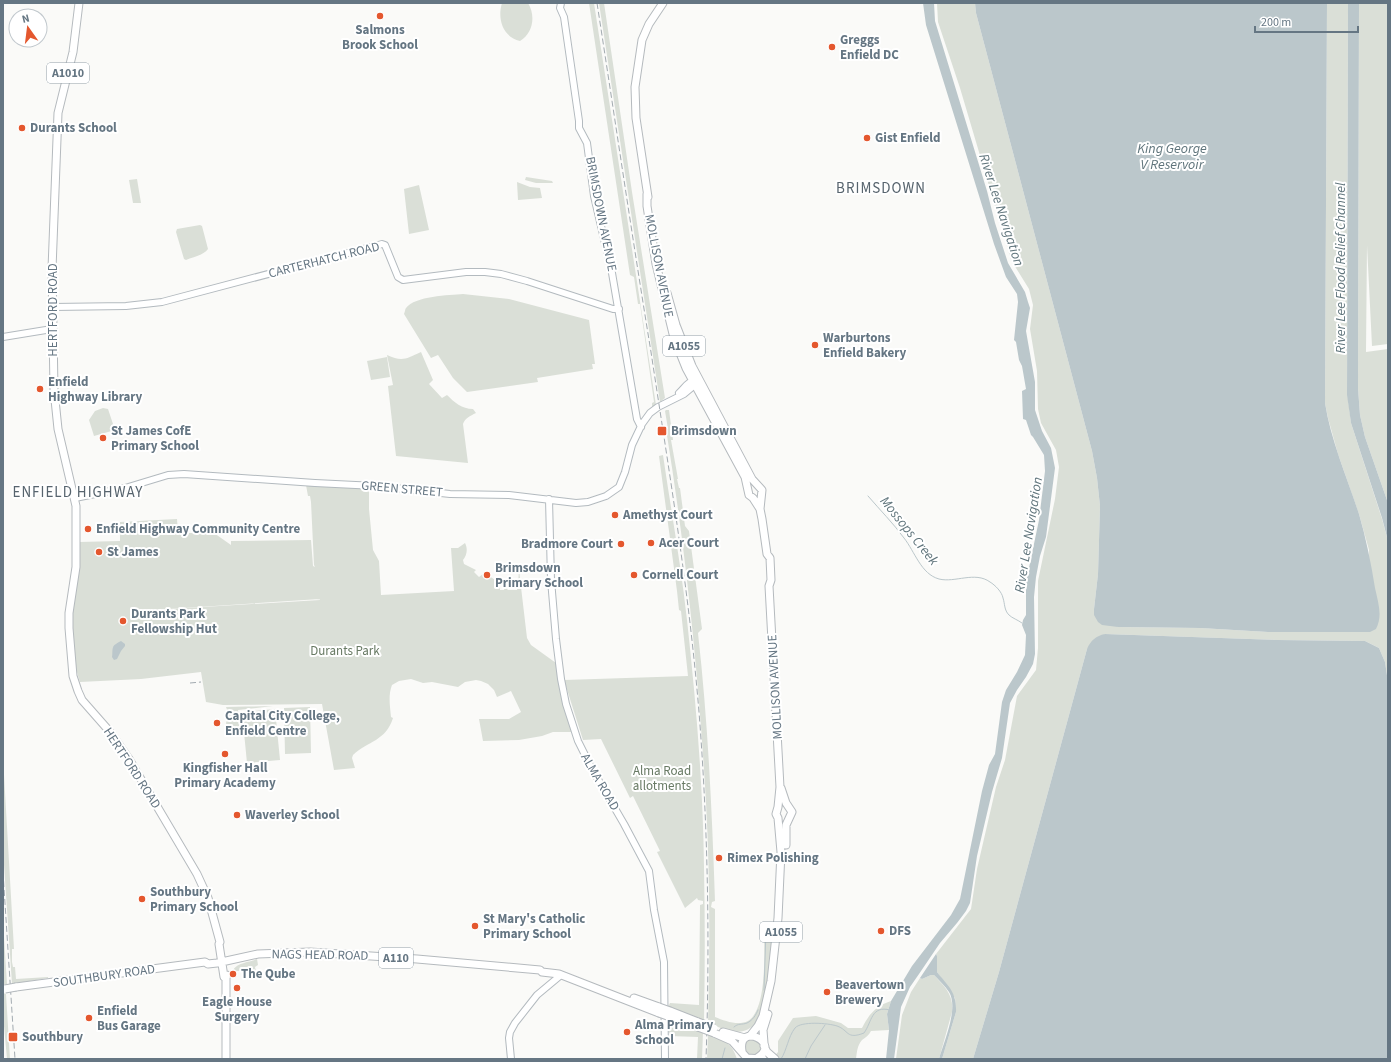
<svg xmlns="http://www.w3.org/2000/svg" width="1391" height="1062" viewBox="0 0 1391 1062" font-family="'Source Sans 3',sans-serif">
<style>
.green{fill:#dadfd7;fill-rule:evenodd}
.water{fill:#bbc7cb}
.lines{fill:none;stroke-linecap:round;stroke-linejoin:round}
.stream{stroke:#bbc7cb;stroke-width:1}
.secondary-casing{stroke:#b3babf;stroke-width:8}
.primary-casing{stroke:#b5babe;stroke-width:9}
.secondary{stroke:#fff;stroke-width:6}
.primary{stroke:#fff;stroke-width:7}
.rail{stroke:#a2aab0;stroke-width:1;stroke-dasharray:6 3;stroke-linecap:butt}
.primary-bridge-casing{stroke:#b5babe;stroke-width:9;stroke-linecap:butt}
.primary-bridge{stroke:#fff;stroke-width:7}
.poi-dot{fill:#e4572e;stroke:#fff;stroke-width:1.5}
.labels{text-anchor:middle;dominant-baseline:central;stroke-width:4;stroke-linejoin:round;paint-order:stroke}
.shield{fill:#fff;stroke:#939fa8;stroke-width:1}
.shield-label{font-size:12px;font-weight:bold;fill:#657683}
.poi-label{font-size:13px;font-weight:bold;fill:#657683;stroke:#fff;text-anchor:start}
.street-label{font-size:13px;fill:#657683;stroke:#fff}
.park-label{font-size:13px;fill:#687a64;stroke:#fff}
.water-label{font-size:14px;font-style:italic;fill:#60757c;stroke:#fff}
.quarter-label{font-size:15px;letter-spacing:1px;fill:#57646e;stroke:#fff}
</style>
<rect width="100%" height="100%" fill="#fafaf8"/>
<path class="green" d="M502,3H528C536,16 533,33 520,41C503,37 497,19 502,3Z
M589,3H594L656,405L652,407V403L654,402L640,304H638L634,277L630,275Z
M599,3H604L632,192L665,398L660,402Z
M937,3H975L976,13L1092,451L1097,478L1100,506L1098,574L1094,609L1118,627L1200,628L1268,632H1370L1369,550L1359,514L1338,454L1328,418L1325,403L1327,3H1348L1347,391L1351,423L1382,519L1388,541V682L1385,662L1379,648L1365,641L1278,640L1105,634L1087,649L999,972L973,1059H942L956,1012L955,998L937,972V956L936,954L971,909L977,869L996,787L1005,760L1017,696L1036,670L1038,648V581L1055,499L1059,467L1056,450L1041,423L1038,409L1037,371L1030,329L1033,305L1029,289L1011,260L960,88L938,22Z
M1359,3H1388V344L1372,346L1367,245L1366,352L1388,349V503L1365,437L1360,415L1358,388Z
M526,177L552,181L553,183H536L525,180Z
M137,179L141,203H133L129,180Z
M517,182L530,187L540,188L542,198L518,200Z
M419,185L429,230L409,234L404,189Z
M200,225L202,226L208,249C204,255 193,257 186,260L184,259L176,232L177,229Z
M463,294L509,299L589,320L595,364H592L593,369L537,378L538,382L467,392L453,378L438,355L431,358L404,314C405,312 405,309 406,308C415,296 449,295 463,294Z
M421,352L433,380L429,384L442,398L447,395C454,402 462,409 473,409L476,413C470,416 465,418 463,424L468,463L396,456L388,386L393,385L387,355C402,362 406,359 421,352Z
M387,357L390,377L371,380L367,361Z
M103,408L108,409L115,430L94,436L89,420L95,411Z
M666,410H669L673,440H671L678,479H677L679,488H680L685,526L689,531L702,629L698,633C708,722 712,811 715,901L712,902L711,907L715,909V1017C725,1021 738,1026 748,1021C768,1009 764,948 764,928L769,929L773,933C771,954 768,1008 756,1023C752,1028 744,1032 737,1032C728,1032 717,1026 708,1023C710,950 710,876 706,803C699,677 686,552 666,429H668L665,411Z
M663,455C671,510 681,565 687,620C696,702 703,784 704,867C705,918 705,970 704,1021L668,1007L670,1003L699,1005L700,905L703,904V901L698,900L697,898L685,908L657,852L660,851L633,796L630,798L601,739L583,740L564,680L688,676L681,611L679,610L677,591L659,456Z
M306,485L369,488V509L373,550L379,561L381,595L454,591L451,548H458L465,543C468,549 467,555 463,560L464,564L476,570L474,572L479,577L483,574C491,577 501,581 500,590H504L505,587L508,590H517L518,585L519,570L527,638L531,645L556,663L560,692L572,732H553L542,736L519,740L483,741L479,719H509L521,712L511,691L497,697L494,690L488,684L481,681L476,680L465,682L458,687L432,682L423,683L411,679L399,681L392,685C388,695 390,706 391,717L393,718C386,741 368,741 353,755L352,758L355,768L334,770L322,704L223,705L206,702L201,672L141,679L80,682C66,642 75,584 79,542L120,541V522L177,519L178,533H214L231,545V541L311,540L313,566L315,567L314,565L311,502L310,496H308ZM320,581V600L138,611L320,599Z
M273,706L238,710L240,730L227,726L226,723L229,715L226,707Z
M310,707L311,753L285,754L284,708Z
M275,709L280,760L247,763L242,712Z
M3,757L14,949H12V962L13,967H15L16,979L48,977V978L12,984L3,850Z
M3,921L7,984L3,985Z
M257,959L258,965L255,967L256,971H233C235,963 250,962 257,959Z
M931,975H934C945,987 954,995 952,1012L939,1059H896L902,1015L911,992L920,978L922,979Z
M3,993L6,994L10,1059H7L3,1015Z
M891,1001L887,1014L889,1030L871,1031C869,1035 866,1037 862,1040C857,1046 857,1052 856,1059H772L778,1052V1041L793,1018L816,1016L841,1023L848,1028H862C869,1014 876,1006 891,1001Z
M668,1019L703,1032L702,1059H697L698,1037L669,1036Z
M708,1034C723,1040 732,1042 737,1059H707Z
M745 1047a8 8 0 1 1 16 0a8 8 0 1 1-16 0Z"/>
<path class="water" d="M923,3H934L935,21L987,191L995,223L1008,263L1025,292L1028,302L1030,308L1026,331L1035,382V410L1042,431L1051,448L1055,468L1046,537L1040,556L1036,577L1034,597L1035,654L1033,664L1026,677L1017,690L1010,703L1002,758L992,792L977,856L970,903L966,911L957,923L940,943L919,974L910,987L901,1007L894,1059H886L889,1030L887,1014L891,1001L912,966L951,915L960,899L982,791L989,765L995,754L1002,702L1006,690L1017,672L1025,655L1026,635L1022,625L1023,620L1026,615V582L1039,520L1045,471L1044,455L1033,437L1031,435L1026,420L1023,419L1022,391L1026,389L1022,366L1019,360L1016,342L1014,340L1018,302L1017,294L1006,277L994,244L926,25Z
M975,3H1327L1325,403C1331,441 1347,477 1359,514C1366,538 1371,563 1375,588C1378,602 1383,616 1376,629L1370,632H1268L1200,628L1118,627L1102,625L1098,622L1094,615V609L1098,574L1100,506L1097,478L1092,451L976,13Z
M1348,3H1359V5L1358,388L1360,415L1365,437L1388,503V541L1382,518L1351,423L1347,395Z
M1105,634L1278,640L1365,641L1379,648L1385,662L1388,682V1059H973L999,972L1087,649C1091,640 1096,636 1105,634Z
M121,641L125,644V646L121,651L117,659L114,660L112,657C113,653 111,646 116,644C117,643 119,642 121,641Z
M936,954L937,956V972C948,986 957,992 956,1012L942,1059H939C944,1041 959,1008 949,992C945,986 939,980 934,975H931L922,979L920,978Z"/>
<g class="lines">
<path class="stream" d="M868,496C880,510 893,523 904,538C915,552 921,574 939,579C955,583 975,571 990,582C995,585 1002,592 1003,598C1005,604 1004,610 1009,615C1012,618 1018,620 1022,623
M764,990L766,930
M734,1027C738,1023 742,1025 747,1023C753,1020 756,1015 758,1010
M722,1059L725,1048
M781,1059C787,1050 788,1037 795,1028C801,1021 828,1023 837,1026C849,1030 846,1040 864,1033C872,1022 871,1005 890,1010
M805,1059L811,1046L825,1025"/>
<defs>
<path id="secondary" d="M561,3L560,8L564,17L579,121V128L587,143L594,196L612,273L637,419L641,427
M53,307L126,306L162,302L382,244L385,245L398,277L403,280L466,272H485L501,274L527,281L613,309H619
M3,337L52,329
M679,393C685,388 688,380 697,381
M75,498L125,488L168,475L184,474L315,483L376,486L450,494L509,495L576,503L588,502L606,496L619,487L625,472L632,445L642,424L650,413L658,407L684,394L696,384L697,382
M549,499L551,580L556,639L561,679L566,704L578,741L592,769L624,824L649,871L654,910L664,962L665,1059
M511,1059L509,1038L510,1032L515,1023L537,995L561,975"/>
<path id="primary" d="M79,3L73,52L58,113L52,269L54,390L58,429L76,506V567L69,613V628L73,676L78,691L82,700L111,733L129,759L197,874L208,898L220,942L219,944L224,977L226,978
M647,194V206L656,264L674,338L686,368L745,477L749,495L753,498L760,509L762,519L767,554L770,558L771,580L769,586L780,787L778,807L776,814L778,818L781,852L778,918L771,981L763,1016L758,1026L750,1036
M648,197L636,118L635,87L642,40L649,24L663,3
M667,293L676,325L692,366L752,479L762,490L760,509
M781,788L786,803L792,812L786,825V845
M16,987L205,962L208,964L217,963L258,954L310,952L417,959L540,970L542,972L559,974L659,1013
M634,998L659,1007
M670,1011L698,1022
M670,1017L698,1027
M723,1032L745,1038
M714,1033L732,1041L747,1058L763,1059
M764,1043L763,1030L768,1014
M764,1046L767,1052L775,1059
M742,1051C737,1021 783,1043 757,1058
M226,1059V978L227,975"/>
</defs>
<use href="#secondary" class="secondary-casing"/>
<use href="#primary" class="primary-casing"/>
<use href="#secondary" class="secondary"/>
<use href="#primary" class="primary"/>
<path class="rail" d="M597,3C615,119 632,236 651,352C669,471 689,591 699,712C708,827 710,943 706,1059
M190,683L201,682
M3,872L15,1059"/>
<defs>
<path id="primary-bridge" d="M5,989L16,987
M659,1007L670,1011
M659,1013L670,1017
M698,1022L714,1028
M698,1027L714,1033"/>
</defs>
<use href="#primary-bridge" class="primary-bridge-casing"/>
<use href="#primary-bridge" class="primary-bridge"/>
</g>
<g class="poi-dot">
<circle cx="380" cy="16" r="4"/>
<circle cx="832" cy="47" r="4"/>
<circle cx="22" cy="128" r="4"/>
<circle cx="867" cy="138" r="4"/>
<circle cx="815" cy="345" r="4"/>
<circle cx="40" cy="389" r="4"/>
<rect x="657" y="426" width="10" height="10" rx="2"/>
<circle cx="103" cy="438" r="4"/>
<circle cx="615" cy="515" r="4"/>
<circle cx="88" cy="529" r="4"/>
<circle cx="651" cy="543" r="4"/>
<circle cx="621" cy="544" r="4"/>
<circle cx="99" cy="552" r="4"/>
<circle cx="487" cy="575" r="4"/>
<circle cx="634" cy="575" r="4"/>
<circle cx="123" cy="621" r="4"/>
<circle cx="217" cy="723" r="4"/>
<circle cx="225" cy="754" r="4"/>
<circle cx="237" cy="815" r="4"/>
<circle cx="719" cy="858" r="4"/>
<circle cx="142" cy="899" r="4"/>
<circle cx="475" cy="926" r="4"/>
<circle cx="881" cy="931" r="4"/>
<circle cx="233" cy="974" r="4"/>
<circle cx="237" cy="988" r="4"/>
<circle cx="827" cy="992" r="4"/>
<circle cx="89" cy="1018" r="4"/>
<circle cx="627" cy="1032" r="4"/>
<rect x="8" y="1032" width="10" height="10" rx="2"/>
</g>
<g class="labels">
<g class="shield">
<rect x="47" y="63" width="42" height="20" rx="3"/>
<rect x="663" y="336" width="42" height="20" rx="3"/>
<rect x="760" y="922" width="42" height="20" rx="3"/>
<rect x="379" y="948" width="34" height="20" rx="3"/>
</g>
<g class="shield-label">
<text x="68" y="73">A1010</text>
<text x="684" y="346">A1055</text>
<text x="781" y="932">A1055</text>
<text x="396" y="958">A110</text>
</g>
<g class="poi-label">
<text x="380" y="30" text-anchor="middle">Salmons<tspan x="380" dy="15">Brook School</tspan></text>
<text x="840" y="40">Greggs<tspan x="840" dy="15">Enfield DC</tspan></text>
<text x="30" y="128">Durants School</text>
<text x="875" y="138">Gist Enfield</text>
<text x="823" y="338">Warburtons<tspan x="823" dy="15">Enfield Bakery</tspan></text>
<text x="48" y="382">Enfield<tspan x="48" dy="15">Highway Library</tspan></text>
<text x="111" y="431">St James CofE<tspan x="111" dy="15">Primary School</tspan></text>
<text x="671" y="431">Brimsdown</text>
<text x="623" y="515">Amethyst Court</text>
<text x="96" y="529">Enfield Highway Community Centre</text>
<text x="659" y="543">Acer Court</text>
<text x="613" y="544" text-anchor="end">Bradmore Court</text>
<text x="107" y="552">St James</text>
<text x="495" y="568">Brimsdown<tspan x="495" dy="15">Primary School</tspan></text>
<text x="642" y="575">Cornell Court</text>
<text x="131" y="614">Durants Park<tspan x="131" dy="15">Fellowship Hut</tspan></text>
<text x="225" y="716">Capital City College,<tspan x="225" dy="15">Enfield Centre</tspan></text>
<text x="225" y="768" text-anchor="middle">Kingfisher Hall<tspan x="225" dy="15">Primary Academy</tspan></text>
<text x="245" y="815">Waverley School</text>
<text x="727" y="858">Rimex Polishing</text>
<text x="150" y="892">Southbury<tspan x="150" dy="15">Primary School</tspan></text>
<text x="483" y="919">St Mary's Catholic<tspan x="483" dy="15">Primary School</tspan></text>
<text x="889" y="931">DFS</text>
<text x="241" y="974">The Qube</text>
<text x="835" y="985">Beavertown<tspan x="835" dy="15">Brewery</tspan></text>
<text x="237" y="1002" text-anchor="middle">Eagle House<tspan x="237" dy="15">Surgery</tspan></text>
<text x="97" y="1011">Enfield<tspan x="97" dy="15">Bus Garage</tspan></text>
<text x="635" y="1025">Alma Primary<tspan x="635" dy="15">School</tspan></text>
<text x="22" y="1037">Southbury</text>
</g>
<g class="street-label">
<text transform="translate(601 214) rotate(79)">BRIMSDOWN AVENUE</text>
<text transform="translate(324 260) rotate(-14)">CARTERHATCH ROAD</text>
<text transform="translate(659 266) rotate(79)">MOLLISON AVENUE</text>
<text transform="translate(53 310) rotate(-90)">HERTFORD ROAD</text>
<text transform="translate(402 489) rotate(5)">GREEN STREET</text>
<text transform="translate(775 687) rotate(-93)">MOLLISON AVENUE</text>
<text transform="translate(132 768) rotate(57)">HERTFORD ROAD</text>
<text transform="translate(600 782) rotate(60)">ALMA ROAD</text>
<text transform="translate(320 955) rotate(1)">NAGS HEAD ROAD</text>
<text transform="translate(104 976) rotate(-8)">SOUTHBURY ROAD</text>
</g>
<g class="park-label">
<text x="345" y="651">Durants Park</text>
<text x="662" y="771">Alma Road<tspan x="662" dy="15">allotments</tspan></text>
</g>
<g class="water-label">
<text x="1172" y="149">King George<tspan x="1172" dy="16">V Reservoir</tspan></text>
<text transform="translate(1001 210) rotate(72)">River Lee Navigation</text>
<text transform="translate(1341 268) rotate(-90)">River Lee Flood Relief Channel</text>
<text transform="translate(909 531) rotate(51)">Mossops Creek</text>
<text transform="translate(1029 535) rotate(-81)">River Lee Navigation</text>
</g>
<g class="quarter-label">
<text x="881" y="188">BRIMSDOWN</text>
<text x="78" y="492">ENFIELD HIGHWAY</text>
</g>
</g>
<rect width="1391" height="1062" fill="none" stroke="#657683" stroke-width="8"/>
<g transform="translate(28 28) rotate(346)"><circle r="19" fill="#ffffff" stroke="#c1c8cd"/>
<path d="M0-3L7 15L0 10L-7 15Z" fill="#e4572e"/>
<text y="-6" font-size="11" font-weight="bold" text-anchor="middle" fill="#657683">N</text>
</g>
<path d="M1255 26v6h103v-6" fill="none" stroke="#657683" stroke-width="2"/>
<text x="1261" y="26" font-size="12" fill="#657683" stroke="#ffffff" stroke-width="3" paint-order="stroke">200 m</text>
</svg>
